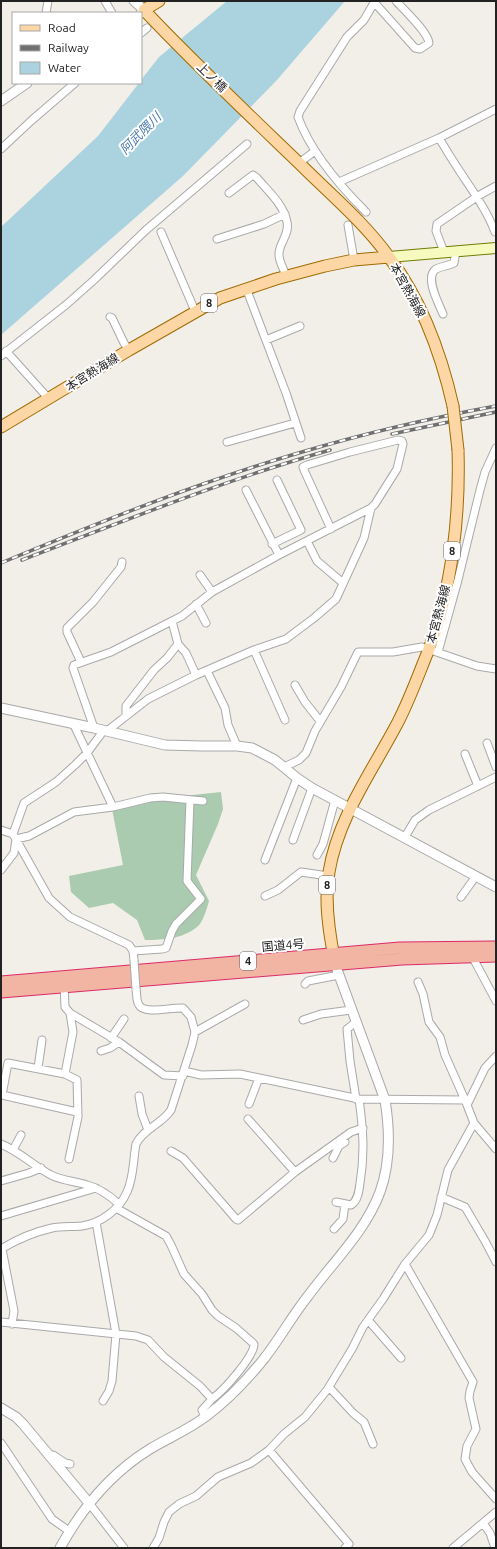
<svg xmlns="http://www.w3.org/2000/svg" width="497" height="1549" viewBox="0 0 497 1549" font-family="Ubuntu,'Noto Sans JP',sans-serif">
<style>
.cemetery{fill:#aacbaf}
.water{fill:#aad3df}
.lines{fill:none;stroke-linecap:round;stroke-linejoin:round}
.minor-casing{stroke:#a9a9a9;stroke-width:9}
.tertiary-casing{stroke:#a9a9a9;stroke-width:11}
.secondary-casing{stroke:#707d05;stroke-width:12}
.primary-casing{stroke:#a06b00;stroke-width:13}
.trunk-casing{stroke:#dc2a67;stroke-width:13}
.minor{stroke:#fff;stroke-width:7}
.tertiary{stroke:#fff;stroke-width:9}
.secondary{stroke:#f7fabf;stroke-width:10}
.primary{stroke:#fcd6a4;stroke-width:11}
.trunk{stroke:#f2b4a3;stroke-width:11}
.rail-casing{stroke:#707070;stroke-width:3.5}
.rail{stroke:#fff;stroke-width:2;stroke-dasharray:6;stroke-linecap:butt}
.minor-bridge-casing{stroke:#a9a9a9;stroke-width:9;stroke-linecap:butt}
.primary-bridge-casing{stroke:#a06b00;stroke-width:13;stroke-linecap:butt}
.minor-bridge{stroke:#fff;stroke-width:7}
.primary-bridge{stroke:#fcd6a4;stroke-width:11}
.labels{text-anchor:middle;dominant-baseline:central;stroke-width:4;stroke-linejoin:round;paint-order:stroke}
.shield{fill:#fff;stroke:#646464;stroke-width:1}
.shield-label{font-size:11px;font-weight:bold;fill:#222}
.street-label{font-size:12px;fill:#222;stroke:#fff}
.water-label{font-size:13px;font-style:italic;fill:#4a7aab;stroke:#fff}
</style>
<rect width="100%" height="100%" fill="#f2efe9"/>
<path class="cemetery" d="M221,792L223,809L218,824L196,875L209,901C207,908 204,918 200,924C186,939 163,940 145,940L137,920L113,903L89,908L71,892L69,876L123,865L112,809L155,799Z"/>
<path class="water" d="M227,1H345L277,80L183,176L1,335V227L98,136L139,83H141V80L159,57Z"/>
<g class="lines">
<defs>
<path id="minor" d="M105,1L112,13
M374,2L415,48L420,49L429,43C428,32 404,10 396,1
M46,13L48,1
M141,33L147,28
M439,138C445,148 451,158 457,167C471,189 486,208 495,232
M1,149L32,120L75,83
M299,163L315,151
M339,182L439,138L496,109
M229,193L253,175L257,178C268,191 284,205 287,222C290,235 278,244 279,255C279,262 284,269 286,276
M366,212C340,186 311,153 298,117L300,111L347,37L364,20L375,1
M348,225L354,260
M161,232L195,311
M217,239L264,224L285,214
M444,252L436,231L437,224L478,196L496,186
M246,288L286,393L301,438
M443,314C439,304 424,277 436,269C442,266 448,266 454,263L456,251
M110,317L112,318L124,343L129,350
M266,340L300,326
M6,351L49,399
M1,356L67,304L94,280L146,230L247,144
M227,442L295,423
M246,490L279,555
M307,541L317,561L343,583
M272,544L301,530L277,480
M200,575L212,592
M196,604L206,623
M172,621L178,644L186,653L196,675
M254,650L285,720
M438,652L458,580L480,490L485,472L496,448
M81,662L67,632V628L93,602L121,567L122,562
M207,671L225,708L228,725L237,746
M295,685L305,702L320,721
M126,716V706L154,670L167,658L178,644
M94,728L73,668L74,665L111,652L172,621L182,616L212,592L279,555L371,508L375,504L397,469L403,444L402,441L398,440L350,452L307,465L303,467L304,470L331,529
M107,731L148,699L196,675L254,650L286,639L314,618L336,599L364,538L371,508
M487,743L496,767
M465,754L478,786
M284,767L299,760L306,753L315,731L341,687L358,652H393L422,647L477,666L496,669
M113,807L150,798L163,797L203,801
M1,830L13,834L49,898L70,917L129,945L133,951L134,960
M13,834L24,803L56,782L75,765L87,753L104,730
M405,837L415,820L429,810L496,777
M293,840L312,788
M317,855L323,844L335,800
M265,860L297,778
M1,870L14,853L16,839L29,836L74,812L113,807L73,723
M265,896L278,890L301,872L328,876
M461,897L476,876
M133,951L162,949L166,948L172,931L176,924L201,899L187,881L190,800
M472,956L496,1001
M418,982L423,994L429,1022L440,1037L445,1055L465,1100
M64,984L65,1007L70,1013L119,1042L164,1075L183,1076
M305,984L308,981L339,975
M303,1020L321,1014L351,1010
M356,1022L347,1029L350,1061L356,1099
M195,1032L245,1004
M111,1038L124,1019
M101,1051L110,1048L119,1042
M496,1056L485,1068L467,1105L474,1123L496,1149
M38,1068L42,1040
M184,1071L201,1075L240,1074L359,1099L465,1100L467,1105
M65,1074L73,1032L70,1013
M139,1096L142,1114L148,1130
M249,1104L259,1078
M248,1119L295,1172
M1,1144C20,1152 34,1166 51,1175C63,1181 75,1181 87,1185C99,1188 110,1196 119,1204
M13,1150L21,1135
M171,1151L183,1158L236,1219L238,1220L295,1172L351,1132L363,1128
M333,1158L339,1146L345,1142
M69,1159L78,1117L77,1080L65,1074L8,1063L2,1095L77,1112
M1,1181L29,1173L41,1168
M441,1197L465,1207L485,1241L496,1262
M336,1202L351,1205C358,1201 359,1191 360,1183C365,1154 363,1128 359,1099
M116,1208L166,1236L171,1245L184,1274L202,1294L212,1310L218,1316L236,1328L254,1344C254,1357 223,1391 212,1399
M1,1216L96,1188
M96,1222L116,1334L112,1381L109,1391L103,1401
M334,1229L343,1219L345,1204
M1,1249C16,1240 34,1232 52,1228C62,1226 72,1227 82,1226C101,1223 119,1210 127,1192C134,1177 133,1160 136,1144C143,1129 162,1124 171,1110L192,1045L195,1032L191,1017L183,1008C172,1007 144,1015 139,1005C136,1001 137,994 136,989
M2,1249L14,1311L12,1324
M405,1264L473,1382L470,1391L469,1398L476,1429L467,1446L465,1459L472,1472L496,1499
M368,1320L401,1358
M1,1322L136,1336L148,1340L164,1357L200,1386L212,1399L202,1410L205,1417
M329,1387L353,1413L364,1422L373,1444
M1,1443L52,1519L69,1531
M269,1450L349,1544L345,1548
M49,1455H53L65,1463L70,1464
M89,1503L124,1548
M483,1523L490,1533L495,1548
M153,1548L159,1538L164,1522L169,1512L179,1504L196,1496L218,1477L251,1463L269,1450L284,1434L305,1417L327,1390L352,1349L363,1327L383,1299L405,1264L429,1235L437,1215L448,1170L474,1123
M453,1548L496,1512"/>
<path id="tertiary" d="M134,1L144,10L141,13
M1,101L27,83
M1,708L94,728L165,745L202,746H237L252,748L275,760L297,778L312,788L496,887
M1,1408L16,1417L23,1424L89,1503
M60,1548C82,1508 111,1473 150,1449C168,1438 188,1430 205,1417C227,1401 246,1381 263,1360C279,1340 292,1316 308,1296C333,1262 365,1232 380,1192C391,1162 390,1131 385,1100L335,964"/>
<path id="secondary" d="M389,257L496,248"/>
<path id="primary" d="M159,1L144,10C194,63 247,113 299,163C330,194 364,222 389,257C422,301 441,353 453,406
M1,427L129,350L220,298L276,279L325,266L354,260L389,257
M335,962C329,933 324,901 329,872C338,817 373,770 398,722C410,699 419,673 429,649C452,589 460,514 458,450"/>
<path id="trunk" d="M1,982L400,948L496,947
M1,992L402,959L496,956"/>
</defs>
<use href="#minor" class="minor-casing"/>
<use href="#tertiary" class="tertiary-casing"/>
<use href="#secondary" class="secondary-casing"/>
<use href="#primary" class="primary-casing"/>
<use href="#trunk" class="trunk-casing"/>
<use href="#minor" class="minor"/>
<use href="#tertiary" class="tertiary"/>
<use href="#secondary" class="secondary"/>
<use href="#primary" class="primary"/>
<use href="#trunk" class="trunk"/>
<defs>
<path id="rail" d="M392,434L496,412
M22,560C124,521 225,480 330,450
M1,563C100,522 199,482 302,452C366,433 431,418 496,406"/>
</defs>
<use href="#rail" class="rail-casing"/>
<use href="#rail" class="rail"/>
<defs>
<path id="minor-bridge" d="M134,960L136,989"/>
<path id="primary-bridge" d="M453,406L458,450"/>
</defs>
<use href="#minor-bridge" class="minor-bridge-casing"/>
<use href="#primary-bridge" class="primary-bridge-casing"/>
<use href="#minor-bridge" class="minor-bridge"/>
<use href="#primary-bridge" class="primary-bridge"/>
</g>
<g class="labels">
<g class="shield">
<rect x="201" y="294" width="16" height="18" rx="3"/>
<rect x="444" y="542" width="16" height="18" rx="3"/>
<rect x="319" y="876" width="16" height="18" rx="3"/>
<rect x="240" y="952" width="16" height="18" rx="3"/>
</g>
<g class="shield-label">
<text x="209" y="303">8</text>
<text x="452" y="551">8</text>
<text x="327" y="885">8</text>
<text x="248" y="961">4</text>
</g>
<g class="street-label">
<text transform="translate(212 77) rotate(44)">上ノ橋</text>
<text transform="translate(408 290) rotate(61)">本宮熱海線</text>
<text transform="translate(92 372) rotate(-32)">本宮熱海線</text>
<text transform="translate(438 614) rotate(-75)">本宮熱海線</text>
<text transform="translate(283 945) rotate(-5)">国道4号</text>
</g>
<g class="water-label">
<text transform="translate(140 133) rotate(-45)">阿武隈川</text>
</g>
</g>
<rect width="497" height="1549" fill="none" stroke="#222222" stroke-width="4"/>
<rect x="12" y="12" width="130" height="72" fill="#ffffff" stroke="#a7a7a7"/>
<rect x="20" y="25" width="20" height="6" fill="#fcd6a4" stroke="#a7a7a7"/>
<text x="48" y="32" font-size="12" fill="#222222">Road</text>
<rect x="20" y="45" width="20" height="6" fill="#707070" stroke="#a7a7a7"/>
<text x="48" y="52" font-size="12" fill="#222222">Railway</text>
<rect x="20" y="62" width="20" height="12" fill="#aad3df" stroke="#a7a7a7"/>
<text x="48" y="72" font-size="12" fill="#222222">Water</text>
</svg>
